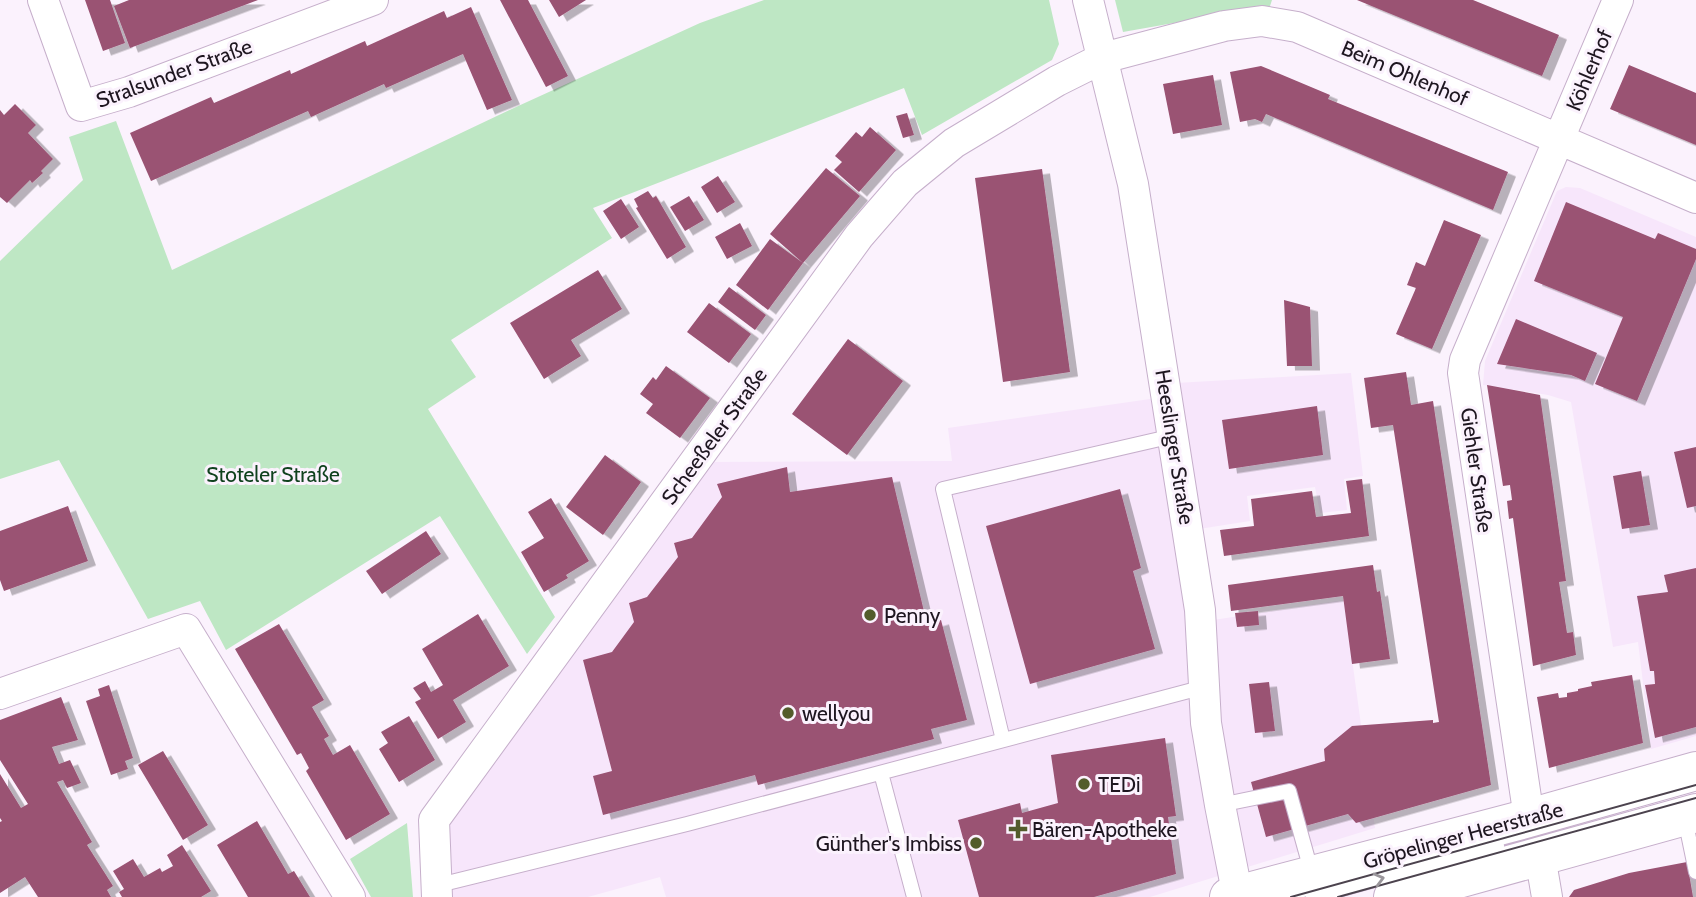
<svg xmlns="http://www.w3.org/2000/svg" width="1696" height="897" viewBox="0 0 1696 897" font-family="Cabin,sans-serif">
<style>
.built{fill:#f7e6fb}
.green{fill:#bee7c4}
.building{fill:#9a5273;filter:url(#shadow)}
.lines{fill:none;stroke-linecap:round;stroke-linejoin:round}
.service-casing{stroke:#c6afcb;stroke-width:16}
.minor-casing{stroke:#c6afcb;stroke-width:32}
.secondary-casing{stroke:#c6afcb;stroke-width:40}
.service{stroke:#fff;stroke-width:14}
.minor{stroke:#fff;stroke-width:30}
.secondary{stroke:#fff;stroke-width:38}
.tram{stroke:#4c434e;stroke-width:2}
.oneway{stroke:#9a969b}
.poi-dot{fill:#535c2b;stroke:#fbf2fd;stroke-width:2.5}
.labels{text-anchor:middle;dominant-baseline:central;stroke-width:6;stroke-linejoin:round;paint-order:stroke}
.street-label{font-size:21px;fill:#1e1620;stroke:#fbf2fd}
.park-label{font-size:21px;fill:#10421e;stroke:#fbf2fd}
.poi-label{font-size:21px;fill:#1e1620;stroke:#fbf2fd;text-anchor:start}
</style>
<defs>
<filter id="shadow"><feDropShadow dx="8" dy="4.5" stdDeviation="0" flood-color="#0004"/></filter>
</defs>
<rect width="100%" height="100%" fill="#fbf2fd"/>
<path class="built" d="M1566,187L1580,188L1696,237V736L1651,749L1638,642L1613,647L1571,402L1548,395L1483,385L1485,361L1557,191Z
M1351,373L1363,476L1344,479L1347,510L1320,513L1315,487L1247,496L1250,521L1199,529L1176,383Z
M1171,396L1207,621L1344,600L1375,828L1150,897H666L660,877L588,897H444L438,832L704,462L952,461L948,428Z"/>
<path class="green" d="M764,0H1049L1059,44L1052,60L922,135L904,88L593,208L612,238L451,340L476,377L428,409L555,617L527,654L440,516L226,650L200,601L148,619L59,460L0,479V261L83,180L69,137L116,121L172,270L516,107L700,23Z
M1115,0H1272L1270,6L1123,32Z
M407,823L413,897H371L350,859Z"/>
<path class="building" d="M85,0H110L125,43L103,51Z
M129,0H258L130,48L114,6Z
M500,0H528L568,76L546,87Z
M549,0H586L559,17Z
M1357,0H1473L1559,35L1542,76Z
M471,7L512,100L487,110L463,54L386,88L384,84L311,117L308,111L151,181L130,133L211,97L214,103L290,70L291,74L365,41L367,46L444,11L447,18Z
M1629,65L1696,93V145L1610,109Z
M1261,66L1330,95L1328,99L1508,172L1493,210L1266,114L1262,122L1255,119L1240,122L1230,72Z
M1213,75L1222,125L1173,134L1163,84Z
M15,104L36,125L28,133L53,159L41,171L43,173L32,183L30,180L7,203L0,197V110L4,115Z
M907,113L914,135L903,138L896,116Z
M870,127L896,150L859,192L834,170L842,162L835,156L856,132L862,137Z
M826,168L860,196L803,263L770,234Z
M1042,169L1070,372L1003,382L975,178Z
M718,176L735,202L717,213L701,187Z
M648,191L653,198L656,196L686,247L667,259L636,208L638,207L634,199Z
M689,196L704,220L685,231L670,207Z
M621,199L639,227L621,239L603,211Z
M1566,202L1655,239L1658,233L1696,249V259L1637,401L1595,384L1623,317L1534,281Z
M1444,220L1481,235L1432,349L1396,334L1416,288L1407,285L1416,262L1425,266Z
M740,223L752,246L727,259L715,237Z
M770,239L803,263L768,310L736,285Z
M598,270L622,309L571,340L581,356L544,379L510,323Z
M729,287L766,315L755,330L718,302Z
M1284,300L1310,307L1312,366H1287Z
M709,303L751,334L729,363L687,332Z
M1516,319L1597,353L1585,381L1571,375L1497,364Z
M848,339L903,381L847,455L792,414Z
M666,366L710,398L680,438L646,413L653,404L640,394L653,377L656,380Z
M1406,372L1411,405L1433,401L1491,785L1356,823L1348,814L1266,837L1251,782L1325,761L1324,749L1352,726L1433,720V723L1439,722L1393,425L1371,428L1364,378Z
M1487,385L1540,395L1566,581L1559,582L1567,633L1573,632L1576,655L1533,666L1513,518L1509,519L1507,501L1512,500L1510,485L1503,486Z
M1317,406L1323,455L1229,469L1222,420Z
M1696,447V506L1687,508L1674,452Z
M605,455L641,482L603,535L566,507Z
M787,467L790,492L892,477L927,624L941,620L967,720L931,729L934,739L758,785L755,775L603,815L593,776L612,771L583,660L612,652L634,622L629,603L647,597L678,557L674,543L692,538L722,497L717,484Z
M1641,471L1650,525L1622,529L1613,476Z
M1362,479L1369,536L1224,556L1220,530L1254,526L1251,499L1312,491L1316,517L1351,513L1346,481Z
M1120,489L1141,568L1133,571L1155,649L1030,684L986,526Z
M551,498L589,561L566,575L568,578L544,592L521,552L544,538L528,512Z
M68,506L88,561L4,591L0,580V531Z
M426,531L441,554L382,594L366,571Z
M1373,565L1377,592L1380,591L1390,659L1352,664L1343,596L1231,611L1228,585Z
M1696,568V727L1655,738L1645,685L1655,684L1654,671H1650L1637,596L1668,592L1664,575Z
M1258,611L1259,625L1237,627L1235,613Z
M478,614L509,666L453,700L466,722L438,739L415,702L421,699L413,688L425,681L431,692L443,685L422,649Z
M279,624L324,700L312,707L329,736L324,739L333,755L350,745L390,814L346,840L306,771L309,768L301,753L297,755L235,649Z
M1632,675L1643,743L1549,768L1537,697L1558,693L1559,698L1567,697V693L1578,691V689L1592,686L1591,682Z
M1269,682L1275,731L1255,733L1249,684Z
M109,685L133,758L125,761L128,769L111,775L86,701L100,696L98,689Z
M61,697L78,740L52,747L59,764L70,760L81,783L67,788L63,780L57,782L92,842L87,845L113,886L107,890L111,897H38L25,877L0,893V822L2,821L0,818V774L21,808L28,804L0,760V720Z
M409,716L435,760L399,782L379,749L388,743L381,732Z
M1165,738L1176,816L1168,817L1176,874L1094,897H979L958,820L1020,803L1022,813L1058,803L1051,755Z
M163,751L208,825L183,840L138,765Z
M257,821L288,874L294,871L310,897H248L217,845Z
M182,845L211,891L201,897H122L119,892L124,889L113,871L133,859L144,877L160,868L162,872L173,866L167,855Z
M1687,862L1693,897H1569L1574,890L1629,873Z"/>
<g class="lines">
<defs>
<path id="service" d="M1003,740L943,489L1173,436
M881,773L914,897
M1220,805L1289,791L1312,874
M1685,819L1696,872
M435,886L687,824L1204,687
M1313,897L1497,846"/>
<path id="minor" d="M43,0L81,106L129,92L373,0
M1088,0L1133,184L1200,610L1206,723L1220,805L1238,897
M0,694L186,629L350,897
M1529,818L1463,373L1465,360L1618,0
M1540,856L1547,897
M437,897L434,820L859,236L905,183L954,143L1057,81L1103,58L1224,26L1262,21L1297,27L1696,198"/>
<path id="secondary" d="M1229,897L1529,818L1696,771
M1393,897L1696,813"/>
</defs>
<use href="#service" class="service-casing"/>
<use href="#minor" class="minor-casing"/>
<use href="#secondary" class="secondary-casing"/>
<use href="#service" class="service"/>
<use href="#minor" class="minor"/>
<use href="#secondary" class="secondary"/>
<path class="tram" d="M1291,897L1696,785
M1338,897L1696,798"/>
</g>
<defs><path id="oneway-chevron" d="M-2-3.5L2.5 0L-2 3.5" fill="none" stroke-width="1.6" stroke-linecap="round" stroke-linejoin="round" transform="scale(1.75)"/></defs>
<use class="oneway" href="#oneway-chevron" transform="translate(1379 879) rotate(-15)"/>
<g class="poi-dot">
<circle cx="870" cy="615" r="7"/>
<circle cx="788" cy="713" r="7"/>
<circle cx="1084" cy="784" r="7"/>
<path d="M1014.5 818.5h7v7h7v7h-7v7h-7v-7h-7v-7h7z"/>
<circle cx="976" cy="843" r="7"/>
</g>
<g class="labels">
<g class="street-label">
<text transform="translate(1589 70) rotate(-67)">Köhlerhof</text>
<text transform="translate(174 73) rotate(-20)">Stralsunder Straße</text>
<text transform="translate(1405 73) rotate(23)">Beim Ohlenhof</text>
<text transform="translate(714 436) rotate(-54)">Scheeßeler Straße</text>
<text transform="translate(1175 447) rotate(81)">Heeslinger Straße</text>
<text transform="translate(1477 470) rotate(82)">Giehler Straße</text>
<text transform="translate(1463 835) rotate(-15)">Gröpelinger Heerstraße</text>
</g>
<g class="park-label">
<text x="273" y="474">Stoteler Straße</text>
</g>
<g class="poi-label">
<text x="884" y="615">Penny</text>
<text x="802" y="713">wellyou</text>
<text x="1098" y="784">TEDi</text>
<text x="1032" y="829">Bären-Apotheke</text>
<text x="962" y="843" text-anchor="end">Günther's Imbiss</text>
</g>
</g>
</svg>
